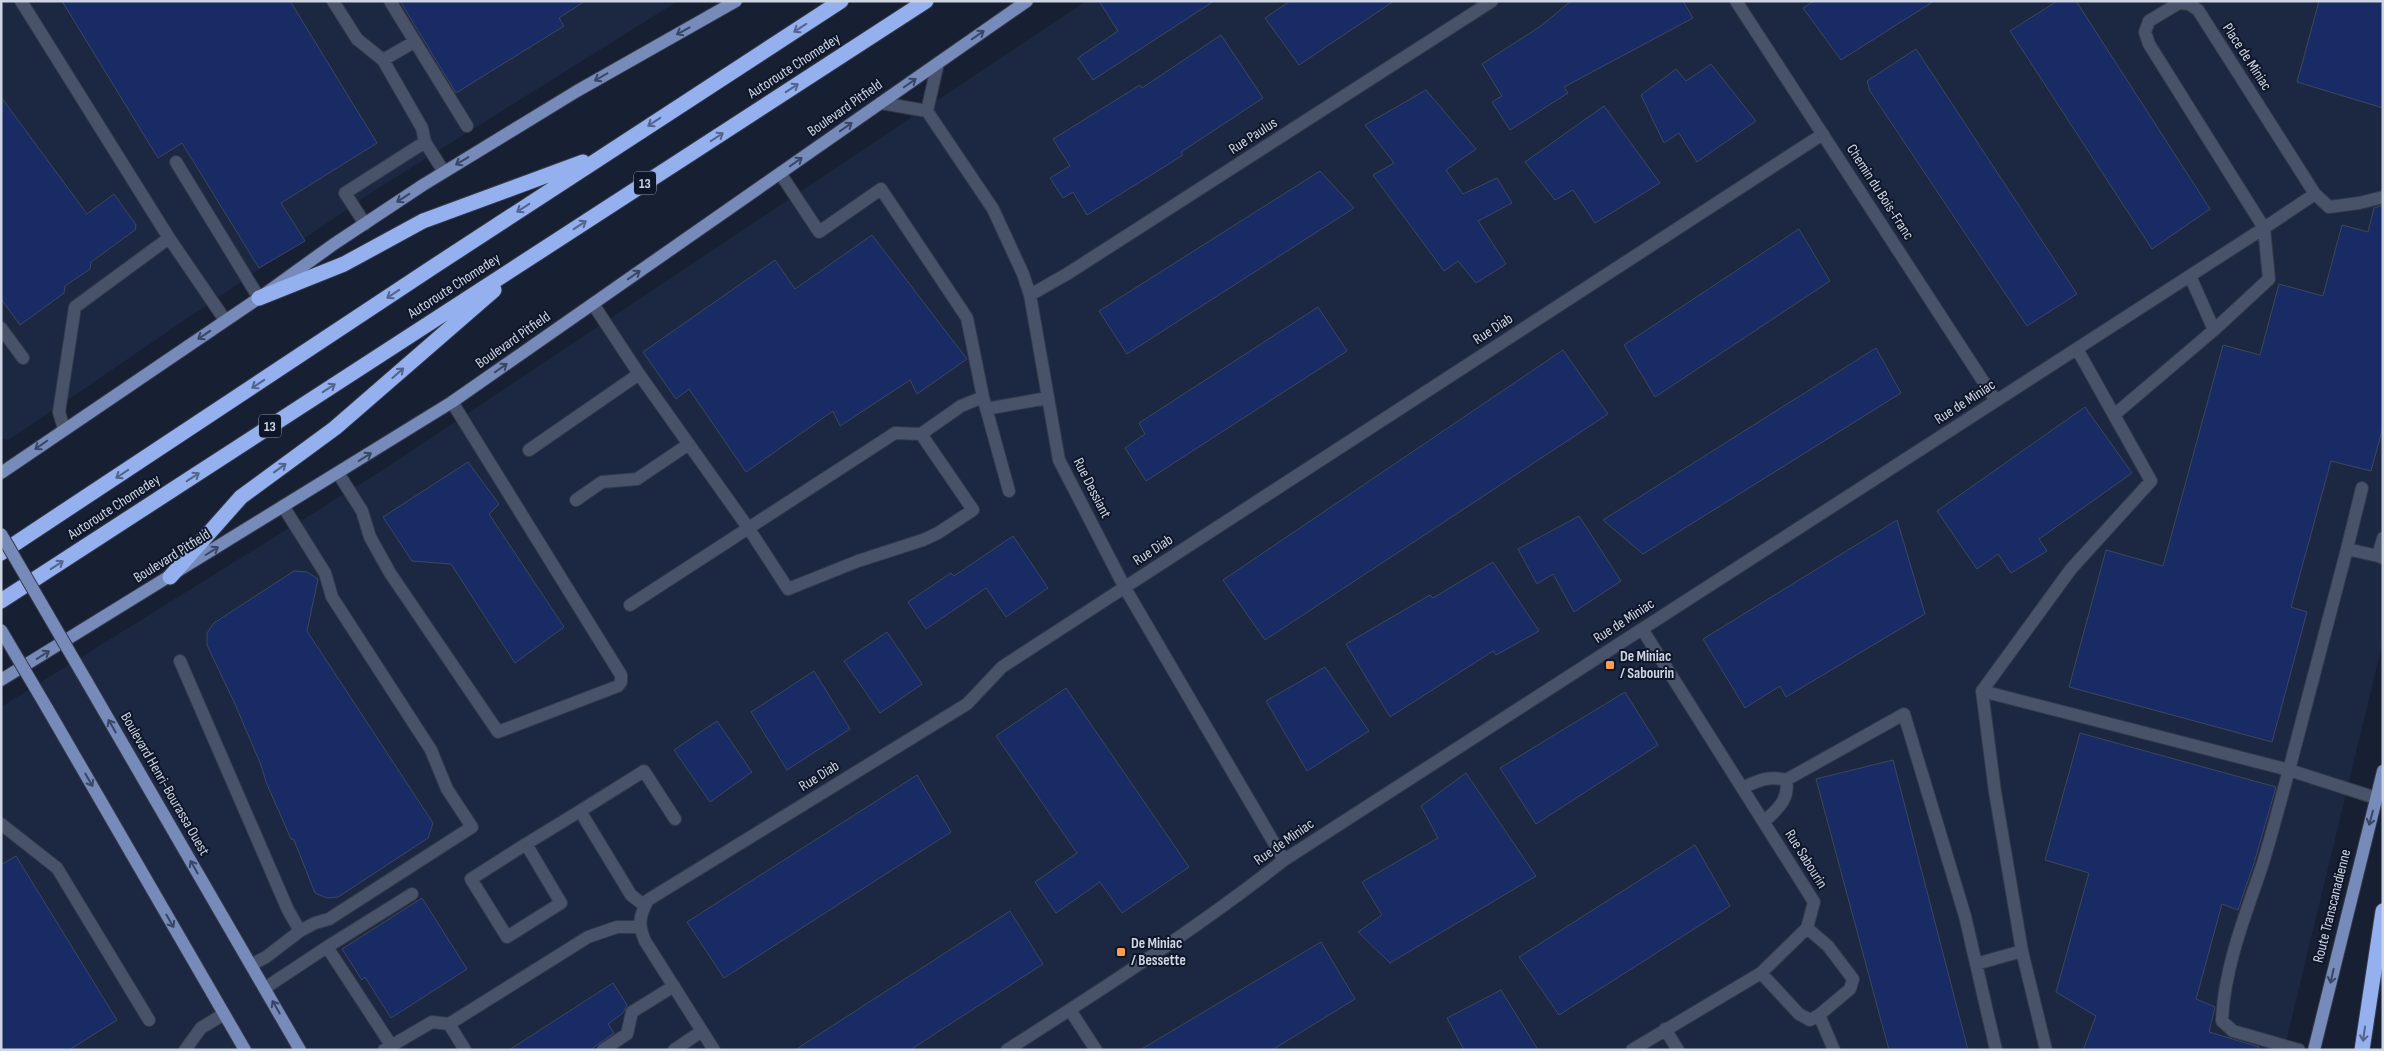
<svg xmlns="http://www.w3.org/2000/svg" width="2384" height="1051" viewBox="0 0 2384 1051" font-family="'Sofia Sans Condensed',sans-serif">
<style>
.built{fill:#1c2741}
.building{fill:#182b64;stroke:#3d475e}
.lines{fill:none;stroke-linecap:round;stroke-linejoin:round}
.minor-casing{stroke:#34394a;stroke-width:14}
.major-casing{stroke:#34394a;stroke-width:14}
.highway-casing{stroke:#34394a;stroke-width:17}
.minor{stroke:#48536a;stroke-width:12}
.major{stroke:#768bb9;stroke-width:12}
.highway{stroke:#95b0ee;stroke-width:15}
.major-bridge-casing{stroke:#34394a;stroke-width:14;stroke-linecap:butt}
.major-bridge{stroke:#768bb9;stroke-width:12}
.oneway{stroke:#52638c}
.oneway2{stroke:#384563}
.poi-dot{fill:#fc9d53;stroke:#0e1629;stroke-width:2}
.labels{text-anchor:middle;dominant-baseline:central;stroke-width:4;stroke-linejoin:round;paint-order:stroke}
.shield{fill:#0e1629;stroke:#949cab;stroke-width:1}
.shield-label{font-size:14px;font-weight:bold;fill:#ced5e3}
.street-label{font-size:15px;fill:#ced5e3;stroke:#0e1629}
.poi-label{font-size:15px;font-weight:bold;fill:#ced5e3;stroke:#0e1629;text-anchor:start}
</style>
<rect width="100%" height="100%" fill="#171f33"/>
<path class="built" d="M1,1H678L374,191L9,440L1,438Z
M1086,1H2383V641L2284,1050H1V707L389,466Z"/>
<path class="building" d="M62,1H290L377,143L281,203L305,241L259,268L182,143L158,158Z
M400,1H585L559,18L564,26L456,93Z
M1099,1H1214L1093,80L1078,58L1118,31Z
M1290,1H1394L1299,65L1265,18Z
M1571,1H1683L1693,18L1564,87L1568,93L1510,130L1492,102L1502,96L1482,64L1541,26Z
M1814,1H1934L1841,60L1803,8Z
M2057,1H2076L2210,209L2152,249L2010,31Z
M2319,1H2383V108L2297,82Z
M1221,35L1263,98L1181,152L1183,155L1087,215L1073,192L1063,198L1050,178L1070,166L1053,139L1140,85L1142,88Z
M1916,49L2077,294L2027,326L1870,91L1867,81Z
M1711,64L1756,121L1697,162L1679,133L1664,143L1641,95L1676,69L1686,81Z
M1426,90L1476,149L1446,170L1463,194L1497,178L1512,203L1478,221L1506,264L1476,283L1458,261L1444,271L1373,175L1394,163L1365,125Z
M1,97L87,214L114,194L136,225L135,230L91,262L90,269L65,286L64,293L20,325L1,299Z
M1604,106L1660,183L1595,223L1573,190L1555,200L1525,162Z
M1320,171L1354,208L1127,354L1099,311Z
M2383,205V427L2371,471L2331,461L2291,607L2307,612L2272,742L2069,687L2106,550L2163,566L2223,345L2260,355L2279,284L2323,296L2342,225L2368,232L2374,208Z
M1799,229L1830,281L1655,397L1624,345Z
M872,235L967,359L917,394L910,380L840,426L833,411L746,472L689,389L676,399L643,352L775,260L795,289Z
M1318,307L1347,351L1146,481L1125,448L1145,434L1139,423Z
M1876,348L1901,393L1643,554L1603,520Z
M1563,350L1608,414L1265,640L1223,580Z
M2085,407L2132,473L2039,539L2047,551L2011,573L1998,554L1977,569L1937,511Z
M468,462L499,504L489,514L564,627L515,663L451,564L412,561L383,517Z
M1579,516L1621,581L1574,612L1553,574L1537,584L1518,549Z
M1897,520L1925,614L1786,697L1780,686L1745,708L1703,639Z
M1013,536L1048,588L1006,617L986,588L926,629L908,602L951,573L954,576Z
M1493,562L1539,631L1496,655L1493,651L1390,717L1346,644L1430,595L1433,598Z
M294,571L307,572L318,579L307,631L433,823L428,838L338,897L327,898L315,893L294,840L291,839L266,782L261,765L235,704L207,645V633L214,623Z
M887,632L922,684L880,713L844,661Z
M1325,667L1369,731L1307,771L1266,701Z
M814,671L850,729L787,770L751,712Z
M1066,688L1189,867L1122,913L1100,882L1056,913L1035,882L1077,853L996,736Z
M1625,692L1658,745L1536,824L1500,768Z
M717,721L752,772L710,802L674,750Z
M2080,733L2276,787L2254,863L2238,910L2222,904L2196,999L2215,1007L2209,1032L2259,1047L2258,1050H2083L2096,1016L2056,992L2089,873L2045,860Z
M1893,760L1968,1050H1889L1816,779Z
M1466,773L1536,876L1390,963L1358,932L1382,915L1362,882L1438,838L1421,806Z
M917,775L951,832L724,978L687,922Z
M1695,845L1730,906L1559,1015L1519,957Z
M16,856L117,1020L69,1050H1V865Z
M422,898L467,969L391,1018L365,977L362,980L342,949Z
M1010,911L1043,964L910,1050H795Z
M1321,942L1355,999L1272,1050H1140Z
M613,983L627,1005L623,1013L608,1024L614,1033L590,1050H509Z
M1501,990L1538,1050H1464L1447,1018Z"/>
<g class="lines">
<defs>
<path id="minor" d="M21,1L169,238L225,320
M333,1L357,39L383,60L422,128L425,142
M390,1L467,126
M1736,1L1996,401
M383,60L414,42
M881,103L927,111L993,209L1023,274L1030,295L1059,460L1125,588L1284,860
M927,111L938,63
M176,162L259,298
M780,173L819,232L881,189L967,318L983,397L1009,491
M2315,194L2329,207L2359,203L2383,197
M365,224L345,193L425,142L444,172
M1030,295L1067,274L1492,1
M1,328L23,358
M639,374L749,529L788,589L858,561L923,540L938,533L973,510L921,434L961,406L983,397
M986,409L1047,398
M2114,415L2214,330L2190,276
M64,429L59,412L75,307L169,238
M529,450L639,374L593,304
M338,473L362,511L370,537L390,573L498,732L618,686L621,682V675L452,402
M576,500L602,482L637,479L689,444
M283,506L325,573L332,597L431,750L447,789L472,827L329,919L315,923L300,931
M2383,538L2378,556L2383,558
M2347,549L2362,488
M630,605L895,433L921,434
M180,661L288,910L300,931L266,957L251,965
M1982,691L2289,770C2280,802 2272,834 2262,866C2245,916 2224,968 2222,1021L2233,1031L2299,1050
M1786,780L1904,714L1965,916L1996,1050
M1742,788C1757,781 1769,775 1786,780C1790,800 1777,809 1764,822
M2376,798L2289,770L2347,549L2378,556
M580,811L644,771L675,819
M1,824L57,868L149,1020
M526,844L561,903L507,937L471,879Z
M526,844L580,811L631,895L645,906
M1807,928L1828,946L1853,979L1850,989L1819,1015
M327,947L412,894
M1976,964L2022,951
M1761,973L1799,1014L1810,1020L1819,1015L1834,1050
M265,988L327,947L391,1045
M1070,1010L1096,1050
M449,1024L465,1050
M1665,1029L1678,1050
M185,1050L201,1028L224,1014
M384,1050L432,1022L449,1024L588,937L617,927H639
M603,1050L627,1034L632,1012L674,986
M674,1050L702,1031
M714,1050L645,941C638,925 639,916 648,900L967,704L1002,667L1823,134
M1007,1050C1101,990 1196,929 1284,860L2264,228L2315,194L2198,10L2189,4L2179,3L2149,21L2145,32L2149,44L2264,228L2269,279L2214,330
M1632,1050L1761,973L1807,928L1814,902L1642,629
M2046,1050L2022,951L1995,792L1982,691L2071,569L2151,481L2077,349"/>
<path id="major" d="M1,473L259,298L334,244L423,185L577,91L736,1
M1,680L452,402L1027,1
M87,682L300,1050
M47,708L245,1050
M2314,1050L2383,771"/>
<path id="highway" d="M259,298L344,264L423,221L583,162
M1,553L433,267L841,1
M170,577L241,497L335,428L494,290
M1,601L926,1
M2362,1050L2383,911"/>
</defs>
<use href="#minor" class="minor-casing"/>
<use href="#major" class="major-casing"/>
<use href="#highway" class="highway-casing"/>
<use href="#minor" class="minor"/>
<use href="#major" class="major"/>
<use href="#highway" class="highway"/>
<defs>
<path id="major-bridge" d="M1,534L87,682
M1,630L47,708"/>
</defs>
<use href="#major-bridge" class="major-bridge-casing"/>
<use href="#major-bridge" class="major-bridge"/>
</g>
<defs><path id="oneway-shaft" d="M-6 0H5M1.5-3L5.5 0L1.5 3" fill="none" stroke-width="1.6" stroke-linecap="round" stroke-linejoin="round" transform="scale(1.25)"/></defs>
<g class="oneway">
<use href="#oneway-shaft" transform="translate(800 28) rotate(147)"/>
<use href="#oneway-shaft" transform="translate(792 88) rotate(-33)"/>
<use href="#oneway-shaft" transform="translate(654 122) rotate(147)"/>
<use href="#oneway-shaft" transform="translate(717 137) rotate(-33)"/>
<use href="#oneway-shaft" transform="translate(523 208) rotate(147)"/>
<use href="#oneway-shaft" transform="translate(580 225) rotate(-33)"/>
<use href="#oneway-shaft" transform="translate(393 294) rotate(146)"/>
<use href="#oneway-shaft" transform="translate(398 373) rotate(-41)"/>
<use href="#oneway-shaft" transform="translate(258 384) rotate(146)"/>
<use href="#oneway-shaft" transform="translate(329 388) rotate(-33)"/>
<use href="#oneway-shaft" transform="translate(280 468) rotate(-36)"/>
<use href="#oneway-shaft" transform="translate(122 474) rotate(146)"/>
<use href="#oneway-shaft" transform="translate(193 477) rotate(-33)"/>
<use href="#oneway-shaft" transform="translate(57 565) rotate(-33)"/>
<use href="#oneway-shaft" transform="translate(2364 1034) rotate(98)"/>
</g>
<g class="oneway2">
<use href="#oneway-shaft" transform="translate(683 31) rotate(151)"/>
<use href="#oneway-shaft" transform="translate(978 35) rotate(-35)"/>
<use href="#oneway-shaft" transform="translate(601 77) rotate(150)"/>
<use href="#oneway-shaft" transform="translate(910 83) rotate(-35)"/>
<use href="#oneway-shaft" transform="translate(846 127) rotate(-35)"/>
<use href="#oneway-shaft" transform="translate(462 161) rotate(149)"/>
<use href="#oneway-shaft" transform="translate(796 162) rotate(-35)"/>
<use href="#oneway-shaft" transform="translate(403 198) rotate(147)"/>
<use href="#oneway-shaft" transform="translate(634 275) rotate(-35)"/>
<use href="#oneway-shaft" transform="translate(204 335) rotate(146)"/>
<use href="#oneway-shaft" transform="translate(501 368) rotate(-35)"/>
<use href="#oneway-shaft" transform="translate(41 445) rotate(145)"/>
<use href="#oneway-shaft" transform="translate(365 457) rotate(-32)"/>
<use href="#oneway-shaft" transform="translate(212 551) rotate(-32)"/>
<use href="#oneway-shaft" transform="translate(43 655) rotate(-32)"/>
<use href="#oneway-shaft" transform="translate(112 726) rotate(-120)"/>
<use href="#oneway-shaft" transform="translate(89 780) rotate(60)"/>
<use href="#oneway-shaft" transform="translate(2371 818) rotate(105)"/>
<use href="#oneway-shaft" transform="translate(194 867) rotate(-120)"/>
<use href="#oneway-shaft" transform="translate(170 921) rotate(60)"/>
<use href="#oneway-shaft" transform="translate(2332 976) rotate(103)"/>
<use href="#oneway-shaft" transform="translate(276 1007) rotate(-120)"/>
</g>
<g class="poi-dot">
<rect x="1605" y="660" width="10" height="10" rx="2.5"/>
<rect x="1116" y="947" width="10" height="10" rx="2.5"/>
</g>
<g class="labels">
<g class="shield">
<rect x="634" y="171.5" width="22" height="23" rx="4"/>
<rect x="259" y="414.5" width="22" height="23" rx="4"/>
</g>
<g class="shield-label">
<text x="645" y="183">13</text>
<text x="270" y="426">13</text>
</g>
<g class="street-label">
<text transform="translate(2247 57) rotate(57)">Place de Miniac</text>
<text transform="translate(794 66) rotate(-33)">Autoroute Chomedey</text>
<text transform="translate(845 108) rotate(-35)">Boulevard Pitfield</text>
<text transform="translate(1253 136) rotate(-33)">Rue Paulus</text>
<text transform="translate(1880 192) rotate(57)">Chemin du Bois-Franc</text>
<text transform="translate(454 286) rotate(-33)">Autoroute Chomedey</text>
<text transform="translate(1493 329) rotate(-33)">Rue Diab</text>
<text transform="translate(513 340) rotate(-35)">Boulevard Pitfield</text>
<text transform="translate(1965 402) rotate(-33)">Rue de Miniac</text>
<text transform="translate(1092 488) rotate(63)">Rue Dessiant</text>
<text transform="translate(114 507) rotate(-33)">Autoroute Chomedey</text>
<text transform="translate(1153 550) rotate(-33)">Rue Diab</text>
<text transform="translate(172 556) rotate(-32)">Boulevard Pitfield</text>
<text transform="translate(1624 621) rotate(-33)">Rue de Miniac</text>
<text transform="translate(819 776) rotate(-32)">Rue Diab</text>
<text transform="translate(165 784) rotate(60)">Boulevard Henri-Bourassa Ouest</text>
<text transform="translate(1284 842) rotate(-35)">Rue de Miniac</text>
<text transform="translate(1806 859) rotate(58)">Rue Sabourin</text>
<text transform="translate(2332 906) rotate(-76)">Route Transcanadienne</text>
</g>
<g class="poi-label">
<text x="1620" y="656">De Miniac<tspan x="1620" dy="17">/ Sabourin</tspan></text>
<text x="1131" y="943">De Miniac<tspan x="1131" dy="17">/ Bessette</tspan></text>
</g>
</g>
<rect width="2384" height="1051" fill="none" stroke="#ced5e3" stroke-width="5"/>
</svg>
